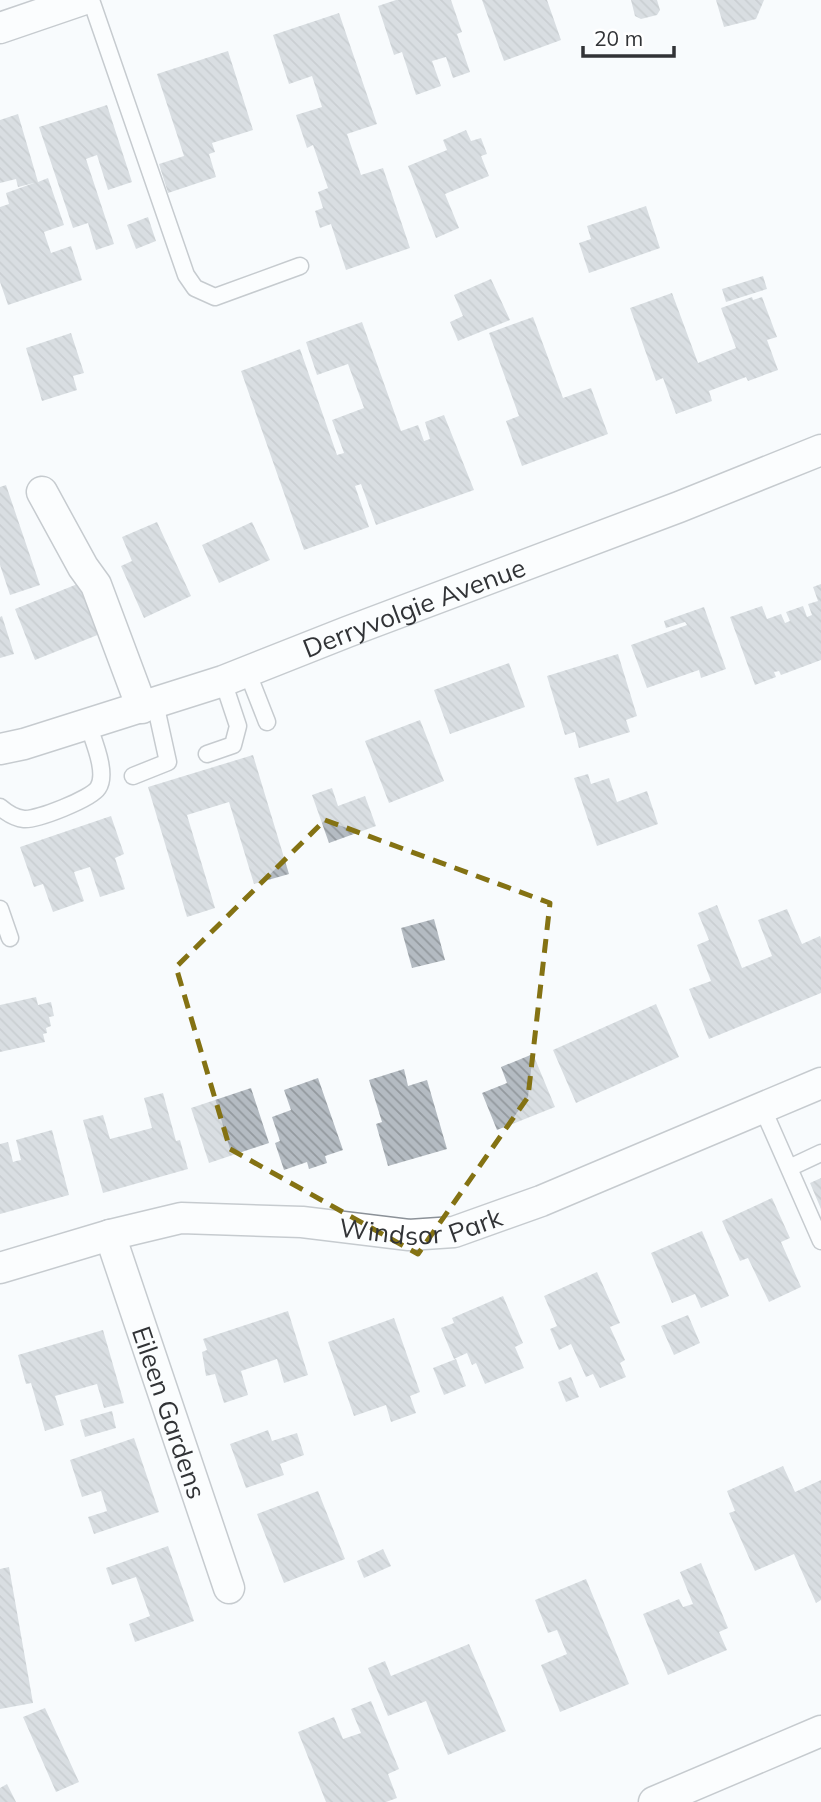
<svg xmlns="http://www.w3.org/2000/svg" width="821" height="1802" viewBox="0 0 821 1802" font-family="Mulish,sans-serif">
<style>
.building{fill:url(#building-back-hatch)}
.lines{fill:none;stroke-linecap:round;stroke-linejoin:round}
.lane-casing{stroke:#8b9198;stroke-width:19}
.street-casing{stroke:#8b9198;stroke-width:33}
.lane{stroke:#fff;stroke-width:16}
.street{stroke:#fff;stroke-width:30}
.marked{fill:none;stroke:#847213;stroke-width:5;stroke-dasharray:14 9;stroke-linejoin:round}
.labels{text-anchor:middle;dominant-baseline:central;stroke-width:5;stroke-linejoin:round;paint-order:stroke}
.street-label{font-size:26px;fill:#313336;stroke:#fff}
</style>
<defs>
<pattern id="building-back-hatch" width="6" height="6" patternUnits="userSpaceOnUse" patternTransform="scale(1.75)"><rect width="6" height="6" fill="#b4bbc2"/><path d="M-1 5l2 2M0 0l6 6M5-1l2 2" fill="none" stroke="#93999e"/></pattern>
</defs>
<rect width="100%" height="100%" fill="#f8fbfd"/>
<path class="building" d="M396,0H451L462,32L457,34L470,72L453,78L446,57L432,61L441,86L416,95L402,52L394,55L378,6Z
M482,0H547L561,40L504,61Z
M631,0H657L660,10L657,15L641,19L635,16Z
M716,0H764L756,19L724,27Z
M339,13L377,124L347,134L361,175L383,168L410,248L346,270L331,224L320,228L315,211L323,208L318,192L328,188L313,145L307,148L296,115L322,107L312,76L289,84L273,35Z
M228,51L253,130L212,143L215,152L209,154L216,177L168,193L159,164L184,156L157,74Z
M107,105L132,182L108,190L97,155L86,159L114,244L96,250L88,223L73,228L39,127Z
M18,114L38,182L48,178L64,225L44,232L51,253L71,246L82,280L8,305L0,282V207L9,204L6,193L34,183L18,187L16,179L0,183V120Z
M466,130L471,141L481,138L487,154L481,156L489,176L445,194L459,228L436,238L408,166L447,150L443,140Z
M646,206L660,248L589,273L579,243L591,239L587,226Z
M148,217L156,241L136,249L127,225Z
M763,276L767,289L726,302L722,289Z
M491,279L510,320L458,341L450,322L463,316L454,295Z
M672,293L698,363L736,348L721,308L752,297L753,300L762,297L777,337L767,340L778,370L748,381L746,377L709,391L712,401L676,414L663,378L656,381L630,308Z
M533,317L563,398L591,388L608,434L522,466L506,421L519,416L489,333Z
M362,322L401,431L418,425L424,441L430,439L425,422L444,415L474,490L376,525L361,484L355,486L369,527L304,550L241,371L300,349L337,455L344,453L332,420L364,408L348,364L317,375L306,342Z
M71,333L84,373L73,376L77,390L42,401L26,348Z
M6,485L40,585L10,595L0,565V487Z
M157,522L191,596L144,618L121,566L132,561L122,537Z
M252,522L270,560L219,583L202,545Z
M85,581L105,632L35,660L15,609Z
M821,584V660L781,675L779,671L774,672L776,677L755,685L730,617L762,606L767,619L781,614L785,623L790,621L786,612L803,606L807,617L812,615L808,604L818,601L813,587Z
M704,607L726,669L701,678L699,670L647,688L631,645L687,625L685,622L666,628L664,621Z
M2,616L14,654L0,658V617Z
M618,654L637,716L626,720L630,732L579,748L575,732L565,735L547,676Z
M509,663L525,707L450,734L434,690Z
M420,720L444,781L389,803L365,741Z
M253,755L289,874L254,884L229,802L187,815L215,908L187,917L148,787Z
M588,774L591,784L609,778L617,802L647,791L658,824L597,846L574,778Z
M332,788L338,806L365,796L376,826L329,843L312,795Z
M111,816L124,854L115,858L125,889L100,897L90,867L74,872L84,901L53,912L43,884L34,887L20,847Z
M717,905L742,968L772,956L758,920L787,909L802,944L820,936L821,939V993L709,1039L689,989L711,981L697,945L709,940L698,913Z
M434,919L445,960L412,968L401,928Z
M36,997L38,1005L51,1002L54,1016L49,1017L51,1026L46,1028L47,1033L43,1034L45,1042L0,1052V1005Z
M656,1004L679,1057L576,1103L553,1050Z
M533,1054L555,1107L497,1130L482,1093L507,1083L501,1067Z
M404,1069L408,1086L427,1080L447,1149L388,1166L376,1124L382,1122L369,1080Z
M318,1078L343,1150L325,1156L327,1163L309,1169L307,1162L284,1170L275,1143L280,1141L272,1117L291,1110L284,1090Z
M251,1088L269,1143L209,1163L191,1108Z
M163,1093L176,1141L180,1140L188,1169L103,1193L83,1120L103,1115L110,1139L152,1128L144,1098Z
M52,1130L69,1195L0,1214V1144L8,1142L13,1162L16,1161L21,1160L16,1140Z
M821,1178V1209L810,1183Z
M772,1198L790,1238L781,1242L801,1287L769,1302L748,1258L740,1261L722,1221Z
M702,1231L729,1296L701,1308L695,1294L672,1303L651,1253Z
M597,1272L620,1323L610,1327L625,1360L620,1363L626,1377L600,1388L593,1374L586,1377L571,1344L559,1350L550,1329L557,1326L544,1296Z
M503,1296L523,1343L515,1347L524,1368L485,1384L476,1363L472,1365L467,1353L454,1359L441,1328L454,1323L452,1318Z
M288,1311L308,1375L284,1383L277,1359L241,1371L248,1395L224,1403L215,1374L206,1376L202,1352L207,1350L203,1339Z
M688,1315L700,1343L674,1355L661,1326Z
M394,1318L420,1392L410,1396L416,1413L391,1422L386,1405L354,1416L328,1342Z
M103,1330L124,1403L104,1408L97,1384L55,1396L64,1425L45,1431L31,1383L26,1384L18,1355Z
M456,1359L466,1386L444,1395L433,1368Z
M571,1377L579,1397L566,1402L558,1382Z
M112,1411L116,1428L85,1437L80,1420Z
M268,1430L272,1441L297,1433L304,1455L280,1464L284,1475L246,1488L230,1444Z
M134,1438L159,1512L94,1534L88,1517L107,1511L101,1491L82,1497L70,1460Z
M783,1466L795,1492L821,1480V1600L816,1603L794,1554L755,1571L729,1513L735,1511L727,1491Z
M318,1491L345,1559L284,1583L257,1514Z
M168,1546L194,1621L135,1642L129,1624L150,1616L136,1577L112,1585L106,1568Z
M383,1549L391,1566L364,1578L357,1561Z
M701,1563L728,1628L719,1632L727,1650L668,1675L643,1614L679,1599L683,1607L693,1604L680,1572Z
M9,1567L33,1703L0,1709V1569Z
M586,1579L629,1684L560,1712L541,1665L567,1654L557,1630L548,1633L535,1600Z
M469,1644L506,1731L448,1755L426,1701L388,1716L368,1668L385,1661L391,1676Z
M371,1701L399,1769L388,1774L397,1798L386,1802H326L298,1732L334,1717L343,1739L361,1733L351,1709Z
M45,1708L79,1782L56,1792L23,1717Z
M7,1784L16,1802H0V1788Z"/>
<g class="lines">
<defs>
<path id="lane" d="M91,0L186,275L195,288L215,297L300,266
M247,671L267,722
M207,754L233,745L238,726L223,681
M133,776L168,762L155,703
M0,807C7,813 14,818 24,819C37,820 91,799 98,788C108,773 93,740 88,724
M0,909L10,938
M762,1107L821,1241
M789,1168L821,1153"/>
<g id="street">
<path d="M0,28L82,0"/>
<path d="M42,492L83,567L96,585L142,708"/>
<path id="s1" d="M0,749L24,744L223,681L347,632L679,507L821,450"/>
<path id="s2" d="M110,1235L229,1588"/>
<path id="s3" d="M0,1268L110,1235L181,1218L302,1222L409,1235L454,1232L541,1201L821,1083"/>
<path d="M654,1802L821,1731"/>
</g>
</defs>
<use href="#lane" class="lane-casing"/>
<use href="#street" class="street-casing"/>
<use href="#lane" class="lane"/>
<use href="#street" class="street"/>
</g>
<path d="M0 0H821V1802H0ZM325,820L550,903L528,1097L418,1254L230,1149L176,967Z" fill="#f8fbfd" fill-opacity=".55" fill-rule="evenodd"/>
<path class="marked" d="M325,820L550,903L528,1097L418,1254L230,1149L176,967Z"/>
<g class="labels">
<g class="street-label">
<text stroke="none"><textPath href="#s1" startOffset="438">Derryvolgie Avenue</textPath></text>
<text stroke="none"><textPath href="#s3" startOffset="429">Windsor Park</textPath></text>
<text stroke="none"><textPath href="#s2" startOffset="187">Eileen Gardens</textPath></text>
</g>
</g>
<path d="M583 46v10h91v-10" fill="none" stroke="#313336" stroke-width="3.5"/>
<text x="594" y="46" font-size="21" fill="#313336" stroke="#ffffff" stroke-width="5" paint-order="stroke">20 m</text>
</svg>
